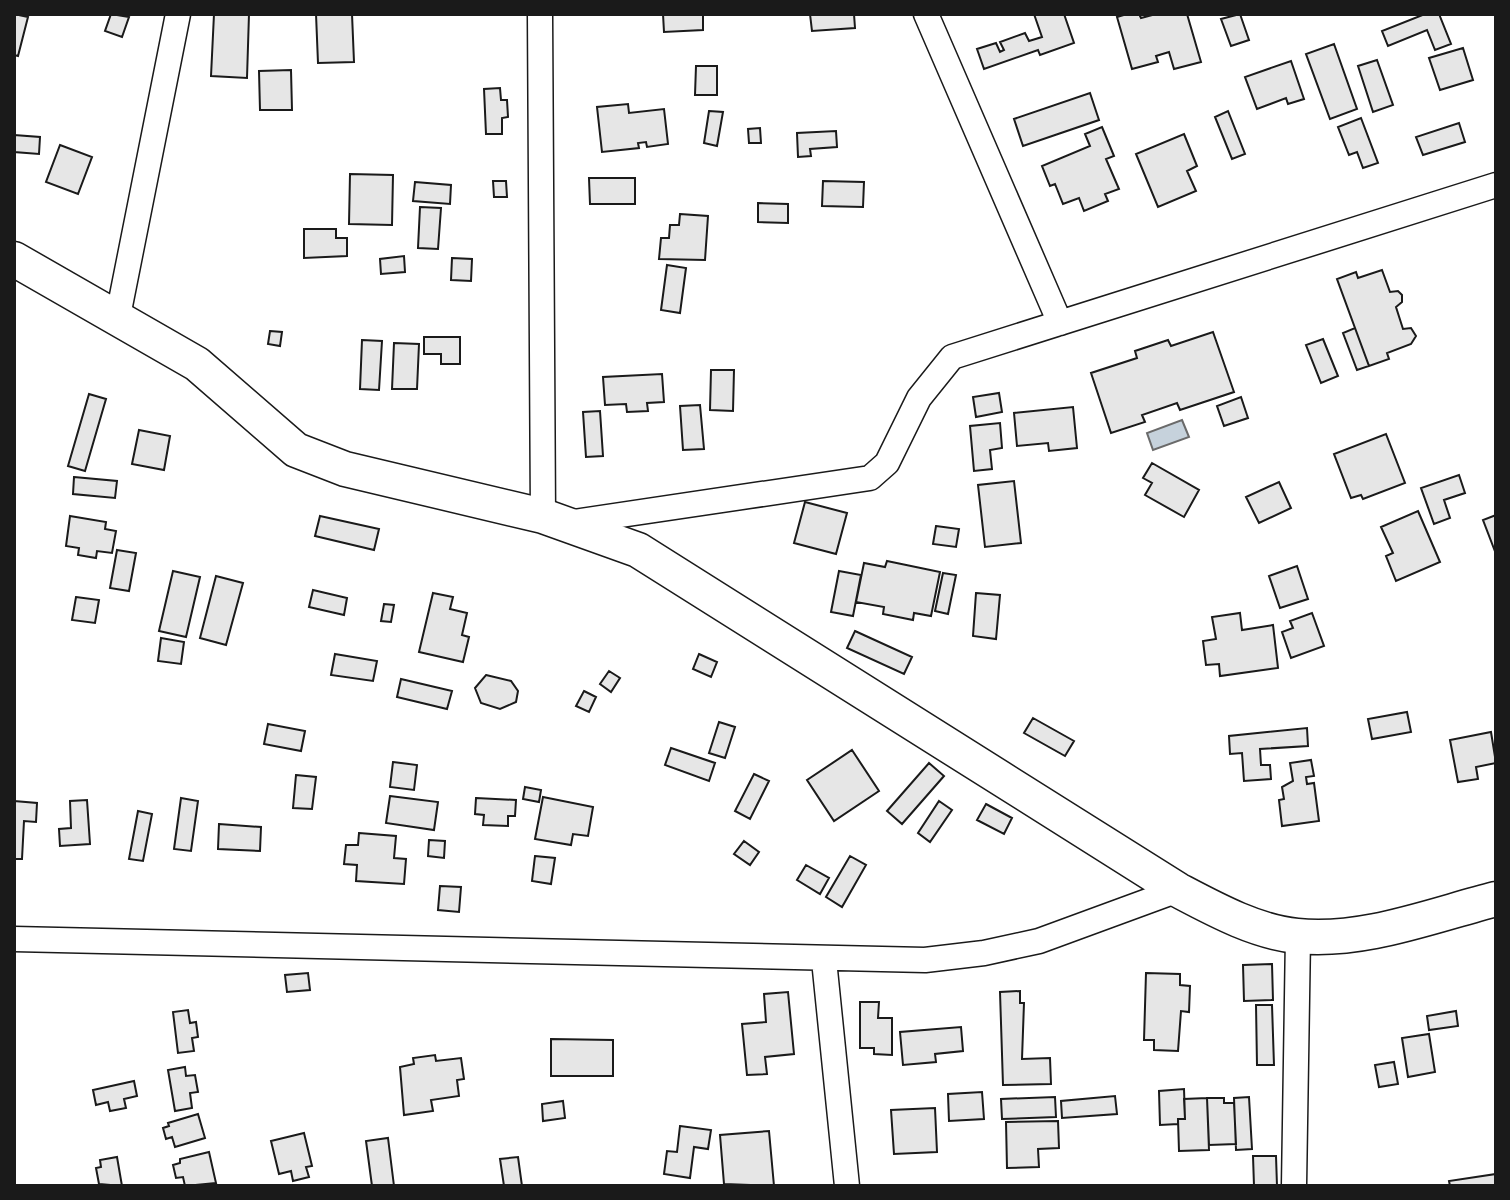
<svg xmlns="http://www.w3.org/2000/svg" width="1510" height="1200" viewBox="0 0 1510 1200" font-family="'Public Sans',sans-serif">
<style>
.water{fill:#c6d2dc;stroke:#6a6a6a;stroke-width:2}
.building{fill:#e6e6e6;stroke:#1a1a1a;stroke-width:2}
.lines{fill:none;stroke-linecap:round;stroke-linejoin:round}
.street-casing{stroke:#1a1a1a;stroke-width:27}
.secondary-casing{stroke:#1a1a1a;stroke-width:37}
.street{stroke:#fff;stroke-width:24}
.secondary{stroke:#fff;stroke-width:34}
</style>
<rect width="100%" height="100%" fill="#fff"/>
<path class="water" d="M1182,420L1189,437L1153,450L1147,433Z"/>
<path class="building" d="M14,14L28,17L18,56L14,55Z
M111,14L129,17L122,37L105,31Z
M214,14H249L247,78L211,76Z
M316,14H352L354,62L318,63Z
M663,14H703V30L664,32Z
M810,14H854L855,28L812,31Z
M1034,14H1064L1074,43L1040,55L1038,50L984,69L977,49L996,43L1000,52L1004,50L1000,42L1025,33L1029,41L1042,37Z
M1127,14H1139L1141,18L1156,14H1187L1201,62L1174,69L1169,52L1156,56L1158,62L1132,69L1117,17Z
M1240,14L1249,40L1231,46L1221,19Z
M1425,14H1439L1451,44L1435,50L1427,30L1388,46L1382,31Z
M1334,44L1357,109L1330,119L1306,54Z
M1463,48L1473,80L1440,90L1429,58Z
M1377,60L1393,105L1373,112L1358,66Z
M1291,61L1304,99L1288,104L1286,98L1257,109L1245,77Z
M696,66H717V95H695Z
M291,70L292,110H260L259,71Z
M500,88L501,100H507L508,117L502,118V134H486L484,89Z
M1090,93L1099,120L1023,146L1014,119Z
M628,104L629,113L664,109L668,144L647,147L646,142L638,143L639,148L602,152L597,107Z
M709,111L723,112L717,146L704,143Z
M1228,111L1245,154L1232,159L1215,117Z
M1361,118L1378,163L1363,168L1357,152L1349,155L1338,127Z
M1459,123L1465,142L1423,155L1416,137Z
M1102,127L1114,156L1106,159L1119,189L1105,194L1108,201L1084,211L1079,198L1063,204L1055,184L1050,186L1042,166L1090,146L1085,134Z
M760,128L761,143H749L748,129Z
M836,131L837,147L810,149L811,156L798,157L797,133Z
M1184,134L1197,166L1187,171L1196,191L1158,207L1136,154Z
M14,135L40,137L39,154L14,152Z
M60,145L92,157L78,194L46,182Z
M350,174L393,175L392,225L349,224Z
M589,178H635V204H590Z
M493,181H506L507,197H494Z
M823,181L864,182L863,207L822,206Z
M415,182L451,185L450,204L413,201Z
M758,203L788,204V223L758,222Z
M420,207L441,208L438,249L418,248Z
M680,214L708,216L705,260L659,259L661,238H669L670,225H679Z
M304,229H336V238H347V256L304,258Z
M404,256L405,272L381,274L380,259Z
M452,258L472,259L471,281L451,280Z
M667,265L686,268L680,313L661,310Z
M1382,270L1390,292L1398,291L1402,295V302L1396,307L1403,329L1411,328L1416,336L1411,344L1387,353L1389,359L1369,366L1337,279L1356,272L1358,278Z
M1355,328L1369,366L1357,370L1343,333Z
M270,331L282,332L280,346L268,344Z
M1213,332L1234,392L1180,410L1177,403L1142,415L1145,422L1111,433L1091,373L1137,358L1135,351L1168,340L1171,346Z
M424,337H460V364H441V354H424Z
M1323,339L1338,376L1321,383L1306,345Z
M362,340L382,341L379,390L360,389Z
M394,343L419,344L417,389H392Z
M711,370H734L733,411L710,410Z
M662,374L664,402L647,403L648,411L627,412L626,404L605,405L603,377Z
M999,393L1002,412L976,417L973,397Z
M89,394L106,399L85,471L68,466Z
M1241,397L1248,418L1224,426L1217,406Z
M700,405L704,449L683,450L680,406Z
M1073,407L1077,448L1049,451L1048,443L1017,446L1014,413Z
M600,411L603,456L586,457L583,412Z
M1000,423L1002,448L990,450L992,469L974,471L970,426Z
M139,430L170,436L164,470L132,464Z
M1386,434L1405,483L1363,499L1361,495L1351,498L1334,454Z
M1152,463L1199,490L1184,517L1145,495L1152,483L1143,478Z
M1459,475L1465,493L1444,500L1450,518L1434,524L1421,488Z
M74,477L117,481L115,498L73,494Z
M1014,481L1021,543L985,547L978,485Z
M1279,482L1291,508L1259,523L1246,497Z
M805,502L847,513L836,554L794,543Z
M1418,511L1440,562L1396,581L1386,556L1393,553L1381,527Z
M1496,515V554L1483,520Z
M70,516L106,522L105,529L116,531L112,553L97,551L96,558L78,555L79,548L66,546Z
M320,516L379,529L374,550L315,536Z
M936,526L959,529L956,547L933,544Z
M117,550L136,553L129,591L110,588Z
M887,561L940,572L931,616L914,613L913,620L883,614L884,607L856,602L864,563L885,567Z
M1297,566L1308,599L1280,608L1269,576Z
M173,571L200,577L186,637L159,631Z
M839,571L861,575L853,616L831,612Z
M943,573L956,575L948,614L935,611Z
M216,576L243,583L226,645L200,638Z
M313,590L347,598L344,615L309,607Z
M433,593L453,597L450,609L467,613L462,635L469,637L463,662L419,652Z
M976,593L1000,595L996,639L973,636Z
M76,597L99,600L95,623L72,620Z
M384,604L394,605L391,622L381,621Z
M1240,613L1242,630L1273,625L1278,668L1220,676L1219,664L1206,665L1203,641L1216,639L1212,617Z
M1312,613L1324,646L1291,658L1282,632L1293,628L1290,621Z
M855,631L912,657L904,674L847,648Z
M161,638L184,642L181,664L158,661Z
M335,654L377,661L373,681L331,675Z
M699,654L717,662L711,677L693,669Z
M609,671L620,678L611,692L600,684Z
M486,675L511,681L518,691L516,702L500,709L481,703L475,688Z
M401,679L452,691L447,709L397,697Z
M584,691L596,697L589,712L576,706Z
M1407,712L1411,732L1372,739L1368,719Z
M1033,718L1074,741L1065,756L1024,733Z
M719,722L735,727L725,758L709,753Z
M268,724L305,731L301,751L264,744Z
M1307,728L1308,746L1260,749L1261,765H1270L1271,779L1244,781L1242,753L1230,754L1229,736Z
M1491,732L1496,763L1476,767L1478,779L1458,782L1450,740Z
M671,748L715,763L709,781L665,765Z
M852,750L879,791L834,821L807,780Z
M1311,760L1314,776L1306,777L1307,784L1314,783L1319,821L1282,826L1279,800L1284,799L1282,787L1293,781L1290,763Z
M393,762L417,765L414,790L390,787Z
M929,763L944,776L902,824L887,811Z
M754,774L769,781L750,819L735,811Z
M296,775L316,777L312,809L293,808Z
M525,787L541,790L539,802L523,799Z
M390,796L438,802L434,830L386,823Z
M543,797L593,807L588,836L573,834L571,845L535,839Z
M181,798L198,801L191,851L174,849Z
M476,798L516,800L515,816H508V826L483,825L484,815L475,814Z
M87,800L90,844L60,846L59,829L71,828L70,801Z
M14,801L37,803L36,822L24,821L22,859H14Z
M939,801L952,810L930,842L918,833Z
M986,804L1012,818L1004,834L977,820Z
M138,811L152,814L143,861L129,859Z
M219,824L261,827L260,851L218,849Z
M359,833L396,836L394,858L406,859L404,884L356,881L357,865L344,864L346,845H358Z
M429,840L445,841L444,858L428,856Z
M744,841L759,852L750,865L734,854Z
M535,856L555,858L551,884L532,881Z
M850,856L866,865L842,907L826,897Z
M806,865L829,878L820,894L797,880Z
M440,886L461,887L459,912L438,910Z
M1272,964L1273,1000L1244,1001L1243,965Z
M308,973L310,990L287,992L285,975Z
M1146,973L1180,974V985L1190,986L1189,1012L1181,1011L1178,1051L1154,1050V1040H1144Z
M1020,991V1003H1024L1022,1059L1050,1058L1051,1084L1003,1085L1000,992Z
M788,992L794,1054L765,1057L767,1074L747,1075L742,1024L766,1022L764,994Z
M860,1002H879L878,1018H892V1055L874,1054V1048H860Z
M1256,1005H1272L1274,1065H1257Z
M188,1010L190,1023L196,1022L198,1037L192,1038L194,1051L178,1053L173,1012Z
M1456,1011L1458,1026L1429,1030L1427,1016Z
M961,1027L963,1051L935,1054L936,1062L903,1065L900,1032Z
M1429,1034L1435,1072L1408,1077L1402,1038Z
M551,1039L613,1040V1076H551Z
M435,1055L436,1061L461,1058L464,1079L457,1080L459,1096L431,1100L433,1111L404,1115L400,1067L414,1064L413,1058Z
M1394,1062L1398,1084L1379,1087L1375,1065Z
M185,1067L186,1076L195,1075L198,1092L190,1093L192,1108L175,1111L168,1070Z
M134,1081L137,1096L124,1099L126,1108L110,1111L108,1102L96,1105L93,1090Z
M1184,1089L1185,1119H1178V1124L1160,1125L1159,1091Z
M982,1092L984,1119L949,1121L948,1094Z
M1115,1096L1117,1114L1062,1118L1061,1101Z
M1055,1097L1056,1117L1002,1119L1001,1099Z
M1249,1097L1252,1149L1236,1150L1234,1098Z
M1207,1098H1224V1103H1234L1236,1144L1209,1145Z
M1207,1098L1209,1150L1179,1151L1178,1119H1185L1184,1099Z
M563,1101L565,1118L543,1121L542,1104Z
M935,1108L937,1152L894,1154L891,1110Z
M198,1114L205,1138L175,1147L172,1137L166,1139L163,1128L169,1126L168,1123Z
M1058,1121L1059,1148L1038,1149L1039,1167L1007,1168L1006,1122Z
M680,1126L711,1130L708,1149L694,1147L690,1178L664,1174L667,1151L677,1152Z
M769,1131L774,1186L724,1184L720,1135Z
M304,1133L312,1166L306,1167L309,1177L293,1181L291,1171L279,1174L271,1141Z
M388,1138L394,1186H372L366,1141Z
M209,1152L216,1183L185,1186L183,1177L176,1178L173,1165L180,1163V1159Z
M1253,1156H1276L1277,1186H1254Z
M117,1157L122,1186L99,1184L96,1168L101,1167L100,1160Z
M518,1157L522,1186H504L500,1159Z
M1496,1174V1186H1450L1449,1181Z"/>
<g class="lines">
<defs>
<path id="street" d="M540,14L543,516
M926,14L1060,323
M118,316L178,14
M567,523L870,478L887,463L919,398L952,357L1496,185
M14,939L925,960L984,953L1039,941L1178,890
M824,960L847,1186
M1294,1186L1298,936"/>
<path id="secondary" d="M14,259L197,364L296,450L345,469L543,516L638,550L1178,890C1214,909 1256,932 1297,936C1363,943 1433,915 1496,899"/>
</defs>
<use href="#street" class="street-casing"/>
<use href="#secondary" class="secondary-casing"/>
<use href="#street" class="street"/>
<use href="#secondary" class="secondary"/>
</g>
<rect width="1510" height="1200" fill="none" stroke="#1a1a1a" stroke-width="32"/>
</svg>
